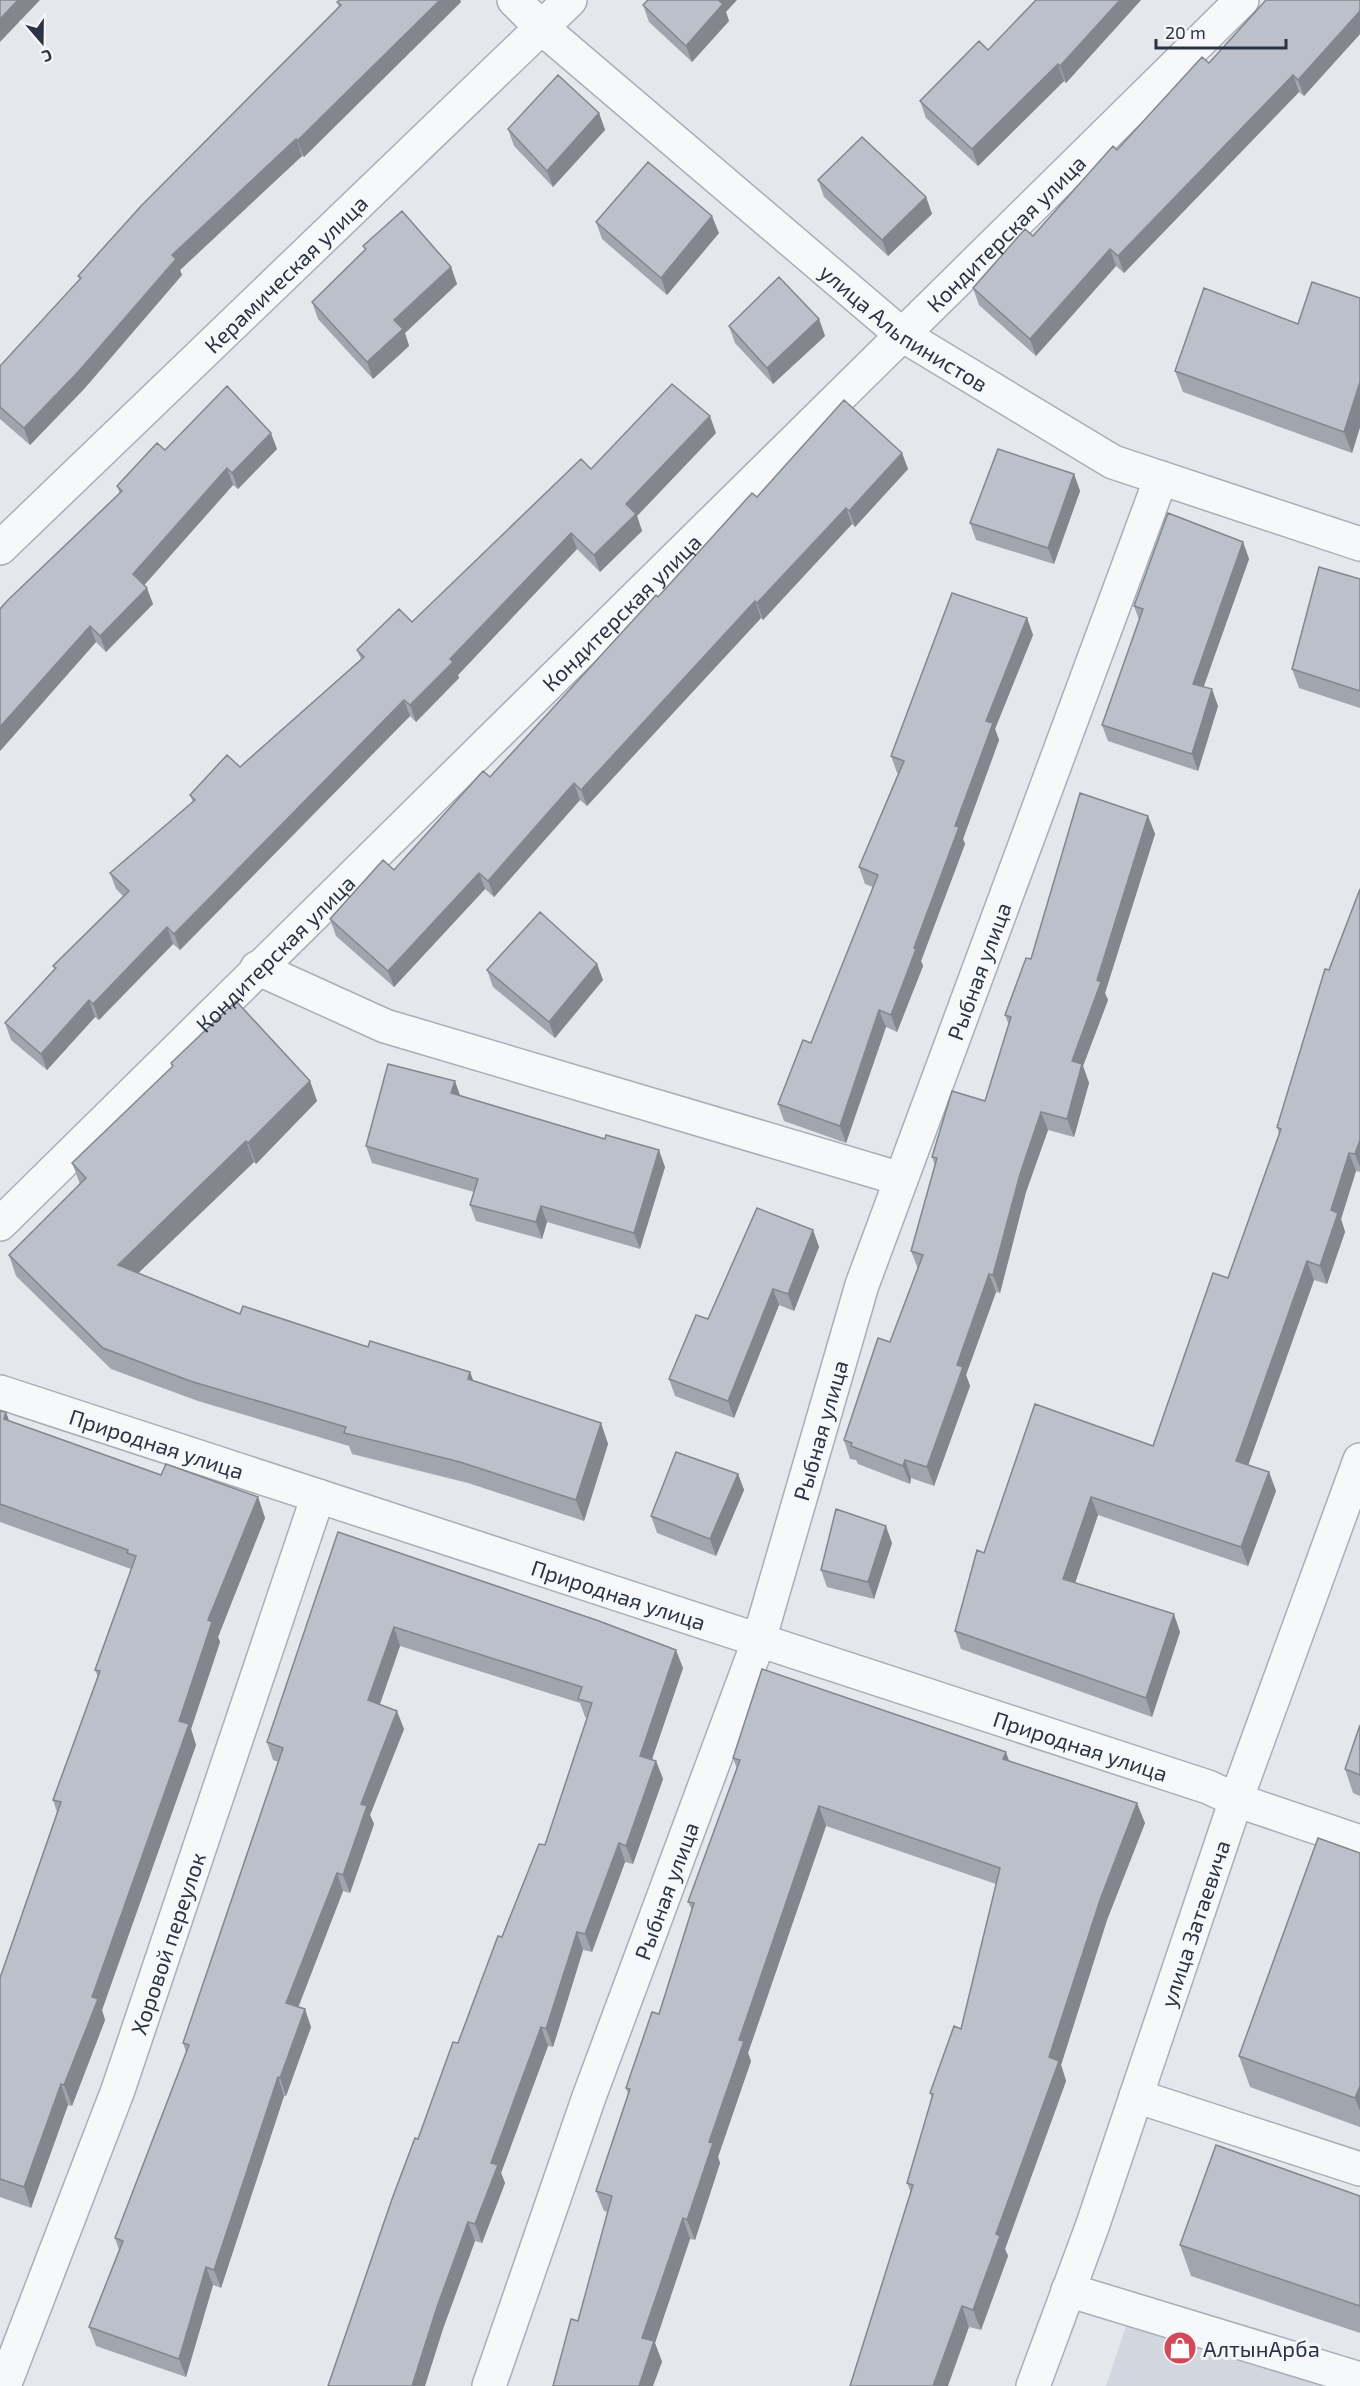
<svg xmlns="http://www.w3.org/2000/svg" width="1360" height="2386" viewBox="0 0 1360 2386" font-family="'Exo 2',sans-serif">
<style>
.built{fill:#d2d6de}
.lines{fill:none;stroke-linecap:round;stroke-linejoin:round}
.minor-casing{stroke:#a9aeb7;stroke-width:36}
.minor{stroke:#f7f8fa;stroke-width:33}
.wall{fill:#a1a5ae}
.shaded-wall{fill:#83868d}
.building{fill:#bbc0ca;stroke:#83868d;stroke-width:1.5}
.labels{text-anchor:middle;dominant-baseline:central;stroke-width:6;stroke-linejoin:round;paint-order:stroke}
.street-label{font-size:22px;fill:#2b3445;stroke:#f4f6f9}
.poi-label{font-size:22px;fill:#2b3445;stroke:#f4f6f9;text-anchor:start}
</style>
<rect width="100%" height="100%" fill="#e4e7ec"/>
<path class="built" d="M1131,2311L1353,2386H1106Z"/>
<g class="lines">
<defs>
<g id="minor">
<path id="s1" d="M514,0L542,28L901,334L1113,462L1360,544"/>
<path id="s2" d="M0,548L570,0"/>
<path d="M257,968L385,1026L901,1179"/>
<path id="s3" d="M0,1224L1242,0"/>
<path id="s4" d="M0,1392L1208,1787L1236,1800L1360,1842"/>
<path d="M1136,2096L1360,2169"/>
<path d="M1068,2290L1360,2379"/>
<path id="s5" d="M4,2386L118,2090L318,1496"/>
<path id="s6" d="M489,2386L589,2097L759,1640L862,1285L1161,478"/>
<path id="s7" d="M1033,2386L1092,2227L1236,1800L1360,1460"/>
</g>
</defs>
<use href="#minor" class="minor-casing"/>
<use href="#minor" class="minor"/>
</g>
<path class="wall" d="M340,0H460L461,2L304,157L302,156L180,270L182,275L84,389L30,445L0,419V366L80,280L78,276L339,7L337,2Z
M1141,0L1066,83L1064,81L978,166L926,118L920,101L988,50Z
M1360,0V34L1304,96L1299,92L1124,273L1116,266L1036,356L979,305L973,288L1033,236L1117,150L1209,63Z
M643,5L726,12L729,21L692,62L649,22Z
M599,113L605,130L553,187L514,146L508,129Z
M818,180L926,197L932,214L888,256L824,197Z
M596,222L719,233L667,295L602,239Z
M363,246L451,267L457,284L405,333L409,346L373,379L318,319L312,302L365,250Z
M1360,298V427L1352,453L1183,392L1175,371L1298,324Z
M819,319L825,336L773,384L735,343L729,326Z
M716,433L637,516L642,531L600,572L577,549L458,675L459,678L416,722L410,716L180,950L173,944L99,1020L95,1017L47,1070L11,1040L5,1023L54,969L53,966L123,896L116,889L110,873L193,802L190,795L240,767L361,659L357,650L412,622L591,469Z
M277,449L238,489L233,485L144,585L153,604L106,652L96,642L0,751L120,494L117,486Z
M902,453L908,469L855,527L852,524L763,620L761,618L587,806L580,800L494,897L485,889L394,987L336,936L330,919L394,870L490,777L658,597L757,497Z
M1074,474L1080,491L1054,564L976,540L970,523Z
M1243,542L1249,559L1203,687L1218,706L1198,771L1108,741L1102,725L1139,620L1134,606Z
M1360,579V708L1299,688L1292,669Z
M1027,618L1033,635L995,729L999,740L963,839L965,844L921,961L923,966L897,1032L886,1027L846,1143L784,1121L778,1104L811,1043L873,887L865,884L859,867L898,773H897L891,756Z
M1148,816L1155,834L1105,993L1108,1000L1083,1066L1089,1083L1074,1137L1048,1130L1026,1192L1000,1293L996,1292L966,1375L970,1386L934,1486L911,1478L910,1484L858,1464L856,1460L850,1459L844,1440L890,1342L918,1269L911,1251L935,1165L932,1157L985,1101L1009,1025L1005,1015L1031,959Z
M1360,889V1172L1356,1171L1341,1219L1345,1232L1327,1284L1314,1280L1248,1465L1269,1472L1276,1491L1248,1566L1098,1515L1075,1583L1180,1632L1152,1717L961,1649L955,1631L984,1553L1153,1446L1228,1278L1279,1134L1277,1127L1329,970Z
M597,964L603,980L555,1038L493,987L487,970Z
M171,1063L310,1081L317,1101L256,1164L254,1162L138,1273L240,1314L470,1372L473,1381L601,1423L608,1444L584,1521L468,1483L352,1454L349,1446L198,1401L111,1369L16,1276L9,1255L80,1184L72,1163L172,1067Z
M460,1095L665,1167L640,1249L547,1222L542,1239L476,1221L470,1205L474,1192L372,1163L366,1146Z
M813,1230L819,1247L794,1311L779,1305L734,1418L675,1396L669,1379L708,1319Z
M0,1411L6,1412L9,1421L161,1475L258,1497L265,1518L218,1637L220,1642L191,1729L196,1745L102,2010L105,2020L72,2106L68,2105L31,2208L0,2197V1978L57,1812L53,1800L98,1677L95,1670L131,1569L0,1522Z
M738,1474L744,1490L716,1556L657,1533L651,1516Z
M338,1532L683,1668L652,1759L656,1761L663,1779L633,1864L625,1862L592,1952L583,1950L553,2047L548,2046L501,2173L505,2183L482,2243L475,2241L444,2326L418,2139L502,1937L545,1845L587,1718L585,1717L580,1703L400,1646L380,1704L404,1729L370,1815L374,1824L350,1893L343,1891L298,2007L311,2027L286,2096H284L221,2288L213,2285L186,2377L96,2346L89,2327L119,2250L115,2238L186,2052L183,2043L278,1762L273,1760L267,1742Z
M892,1543L874,1599L827,1587L821,1570Z
M1360,1725V1796L1353,1793L1345,1769Z
M733,1758L1009,1761L1145,1823L1107,1920L1061,2065L1066,2081L1005,2249L1008,2256L981,2330L969,2327L907,2183L932,2098L930,2093L961,2029L996,1884L826,1826L748,2053L751,2061L718,2157L720,2163L695,2240L690,2239L655,2343L662,2362L578,2321L608,2212L604,2211L596,2191L628,2094L626,2088L659,2014L692,1910L688,1902L737,1769Z
M1360,1853V2127L1250,2087L1239,2056Z
M1360,2196V2333L1191,2276L1180,2245Z"/>
<path class="shaded-wall" d="M18,0H40L0,42V19Z
M440,0H460L461,2L304,157L297,141Z
M718,0H737L726,12L729,21L692,62L686,46Z
M1120,0H1141L1066,83L1060,66Z
M1360,11V34L1304,96L1298,80Z
M1058,64L1064,81L978,166L972,149Z
M1293,75L1299,92L1124,273L1118,256Z
M599,113L605,130L553,187L547,171Z
M296,139L302,156L180,270L182,275L84,389L30,445L24,428L172,255Z
M926,197L932,214L888,256L882,240Z
M712,216L719,233L667,295L661,278Z
M1110,249L1116,266L1036,356L1030,339Z
M451,267L457,284L405,333L409,346L373,379L367,362L394,320Z
M819,319L825,336L773,384L767,368Z
M1360,382V427L1352,453L1344,432Z
M710,416L716,433L637,516L642,531L600,572L594,555L626,504Z
M271,433L277,449L238,489L232,473Z
M902,453L908,469L855,527L849,511Z
M227,468L233,485L139,591L133,574Z
M1074,474L1080,491L1054,564L1048,548Z
M846,508L852,524L763,620L757,603Z
M571,533L577,549L458,675L459,678L416,722L410,705L450,659Z
M1243,542L1249,559L1199,700L1193,684Z
M147,588L153,604L106,652L100,636Z
M755,601L761,618L587,806L581,790Z
M1027,618L1033,635L995,729L999,740L963,839L965,844L921,961L923,966L897,1032L891,1015L955,826L986,721Z
M90,626L96,642L0,751V727Z
M1212,689L1218,706L1198,771L1192,754Z
M404,700L410,716L180,950L174,934Z
M574,783L580,800L494,897L488,881Z
M1148,816L1155,834L1105,993L1108,1000L1083,1066L1089,1083L1074,1137L1067,1119L1072,1061Z
M479,873L485,889L394,987L388,971Z
M167,927L173,944L99,1020L93,1004Z
M597,964L603,980L555,1038L549,1022Z
M89,1000L95,1017L47,1070L41,1054Z
M879,1010L886,1027L846,1143L840,1126Z
M310,1081L317,1101L256,1164L248,1143Z
M455,1081L461,1098L451,1093Z
M1041,1112L1048,1130L1026,1192L1000,1293L993,1275L1020,1174Z
M1360,1140V1167L1355,1154Z
M246,1141L254,1162L126,1285L118,1265Z
M659,1150L665,1167L640,1249L634,1233Z
M1349,1153L1356,1171L1341,1219L1345,1232L1327,1284L1320,1266L1331,1210Z
M541,1206L547,1222L542,1239L536,1222Z
M813,1230L819,1247L794,1311L788,1294Z
M1307,1261L1314,1280L1243,1480L1236,1461Z
M989,1274L996,1292L966,1375L970,1386L934,1486L927,1467L957,1365Z
M773,1289L779,1305L734,1418L728,1401Z
M470,1372L478,1393L468,1379Z
M6,1412L13,1433L4,1419Z
M601,1423L608,1444L584,1521L576,1500Z
M905,1460L911,1478L910,1484L903,1466Z
M1269,1472L1276,1491L1248,1566L1241,1547Z
M738,1474L744,1490L716,1556L710,1539Z
M258,1497L265,1518L218,1637L220,1642L191,1729L196,1745L102,2010L105,2020L72,2106L64,2085L179,1721L208,1620Z
M1091,1497L1098,1515L1070,1598L1063,1579Z
M886,1526L892,1543L874,1599L868,1582Z
M1174,1614L1180,1632L1152,1717L1146,1698Z
M394,1627L400,1646L375,1718L368,1700Z
M676,1650L683,1668L647,1774L640,1756Z
M397,1711L404,1729L370,1815L374,1824L350,1893L343,1875L361,1804Z
M1006,1752L1013,1772L1003,1759Z
M656,1761L663,1779L633,1864L626,1846Z
M1137,1803L1145,1823L1107,1920L1061,2065L1066,2081L1005,2249L1008,2256L981,2330L973,2310L1049,2057L1100,1900Z
M819,1806L826,1826L748,2053L751,2061L718,2157L720,2163L695,2240L687,2220L709,2142L739,2040Z
M619,1843L625,1862L592,1952L585,1934Z
M337,1873L343,1891L293,2021L286,2003Z
M577,1932L583,1950L553,2047L546,2029Z
M305,2009L311,2027L286,2096L280,2078Z
M541,2027L548,2046L501,2173L505,2183L482,2243L475,2224L491,2163Z
M278,2077L284,2096L221,2288L214,2270Z
M61,2084L68,2105L31,2208L24,2187Z
M1360,2086V2111L1355,2098Z
M683,2218L690,2239L655,2343L662,2362L653,2386H639L642,2338Z
M468,2222L475,2241L444,2326L425,2386H412L437,2307Z
M206,2267L213,2285L186,2377L179,2359Z
M962,2306L969,2327L948,2386H933Z"/>
<path class="building" d="M0,0H18L0,19Z
M340,0H440L297,141L296,139L172,255L176,259L78,372L24,428L0,407V366L81,278L78,276L141,206L341,5L337,2Z
M648,0H718L723,4L686,46L643,5Z
M1036,0H1120L1060,66L1058,64L972,149L920,101L979,41L988,50Z
M1266,0H1360V11L1298,80L1293,75L1118,256L1110,249L1030,339L973,288L1025,229L1033,236L1113,146L1117,150L1202,57L1209,63Z
M558,75L599,113L547,171L508,129Z
M862,137L926,197L882,240L818,180Z
M648,162L712,216L661,278L596,222Z
M402,211L451,267L394,320L403,329L367,362L312,302L366,249L363,246Z
M779,277L819,319L767,368L729,326Z
M1312,282L1360,298V382L1344,432L1175,371L1204,288L1298,324Z
M672,384L710,416L626,504L636,514L594,555L571,533L450,659L453,662L410,705L404,700L174,934L167,927L93,1004L89,1000L41,1054L5,1023L56,968L53,966L129,891L110,873L195,800L190,795L227,755L240,767L364,657L357,650L399,609L412,622L581,459L591,469Z
M227,386L271,433L232,473L227,468L133,574L147,588L100,636L90,626L0,727V609L8,600L122,491L117,486L157,443L165,450Z
M844,400L902,453L849,511L846,508L757,603L755,601L581,790L574,783L488,881L479,873L388,971L330,919L383,860L394,870L483,771L490,777L656,595L658,597L752,493L757,497Z
M998,449L1074,474L1048,548L970,523Z
M1168,513L1243,542L1193,684L1212,689L1192,754L1102,725L1143,609L1134,606Z
M1319,567L1360,579V691L1292,669Z
M952,593L1027,618L986,721L993,723L955,826L959,827L914,948L916,949L891,1015L879,1010L840,1126L778,1104L803,1040L811,1043L878,875L859,867L904,761L891,756Z
M1080,793L1148,816L1097,980L1101,982L1072,1061L1082,1064L1067,1119L1041,1112L1020,1174L993,1275L989,1274L957,1365L963,1367L927,1467L905,1460L903,1466L851,1446L852,1443L844,1440L878,1338L890,1342L923,1255L911,1251L937,1158L932,1157L952,1091L985,1101L1011,1017L1005,1015L1026,958L1031,959Z
M1360,889V1140L1355,1154L1349,1153L1331,1210L1338,1213L1320,1266L1307,1261L1236,1461L1269,1472L1241,1547L1091,1497L1063,1579L1174,1614L1146,1698L955,1631L977,1550L984,1553L1035,1404L1153,1446L1213,1273L1228,1278L1281,1129L1277,1127L1325,969L1329,970Z
M540,912L597,964L549,1022L487,970Z
M236,1001L310,1081L248,1143L246,1141L118,1265L240,1314L243,1306L368,1347L370,1341L470,1372L468,1379L601,1423L576,1500L460,1462L344,1433L346,1427L190,1381L103,1348L9,1255L86,1178L72,1163L173,1066L171,1063Z
M388,1064L455,1081L451,1093L605,1139L606,1135L659,1150L634,1233L541,1206L536,1222L470,1205L478,1179L366,1146Z
M757,1208L813,1230L788,1294L773,1289L728,1401L669,1379L696,1315L708,1319Z
M0,1411L6,1412L4,1419L161,1475L166,1464L258,1497L208,1620L212,1622L179,1721L189,1724L92,1997L98,1999L64,2085L61,2084L24,2187L0,2179V1978L61,1802L53,1800L100,1671L95,1670L136,1556L127,1553L128,1550L0,1504Z
M676,1452L738,1474L710,1539L651,1516Z
M836,1509L886,1526L868,1582L821,1570Z
M338,1532L599,1621L676,1650L640,1756L656,1761L626,1846L619,1843L585,1934L577,1932L546,2029L541,2027L491,2163L498,2165L475,2224L468,2222L437,2307L412,2386H328L392,2199L415,2138L418,2139L453,2042L458,2043L498,1936L502,1937L539,1844L545,1845L592,1703L578,1699L582,1687L394,1627L368,1700L397,1711L361,1804L367,1806L343,1875L337,1873L286,2003L305,2009L280,2078L278,2077L214,2270L206,2267L179,2359L89,2327L123,2241L115,2238L189,2045L183,2043L283,1748L267,1742Z
M762,1669L1006,1752L1003,1759L1137,1803L1100,1900L1049,2057L1059,2061L996,2234L1000,2236L973,2310L962,2306L933,2386H850L913,2185L907,2183L933,2094L930,2093L954,2026L961,2029L1000,1868L819,1806L739,2040L744,2041L709,2142L713,2143L687,2220L683,2218L642,2338L654,2341L639,2386H553L571,2319L578,2321L612,2196L596,2191L630,2089L626,2088L652,2012L659,2014L694,1903L688,1902L740,1760L733,1758Z
M1360,1725V1775L1345,1769Z
M1318,1838L1360,1853V2086L1355,2098L1239,2056Z
M1216,2145L1360,2196V2306L1180,2245Z"/>
<defs>
<symbol id="shop-disc" viewBox="-11 -11 22 22"><circle r="9.5" fill="#d1495b" stroke="#f4f6f9"/><path d="M-5-2.5h2.3a2.7 3.5 0 0 1 5.4 0H5L5.5 6h-11ZM-1.5-2.5h3a1.5 2.3 0 0 0-3 0Z" fill="#fff"/></symbol>
</defs>
<g fill-rule="evenodd">
<use href="#shop-disc" x="1161" y="2329" width="38" height="38"/>
</g>
<g class="labels">
<g class="street-label">
<text stroke="none"><textPath href="#s3" startOffset="1412">Кондитерская улица</textPath></text>
<text stroke="none"><textPath href="#s2" startOffset="396">Керамическая улица</textPath></text>
<text stroke="none"><textPath href="#s1" startOffset="510">улица Альпинистов</textPath></text>
<text stroke="none"><textPath href="#s3" startOffset="872">Кондитерская улица</textPath></text>
<text stroke="none"><textPath href="#s3" startOffset="386">Кондитерская улица</textPath></text>
<text stroke="none"><textPath href="#s6" startOffset="1498">Рыбная улица</textPath></text>
<text stroke="none"><textPath href="#s6" startOffset="1012">Рыбная улица</textPath></text>
<text stroke="none"><textPath href="#s4" startOffset="165">Природная улица</textPath></text>
<text stroke="none"><textPath href="#s4" startOffset="651">Природная улица</textPath></text>
<text stroke="none"><textPath href="#s4" startOffset="1137">Природная улица</textPath></text>
<text stroke="none"><textPath href="#s6" startOffset="526">Рыбная улица</textPath></text>
<text stroke="none"><textPath href="#s7" startOffset="490">улица Затаевича</textPath></text>
<text stroke="none"><textPath href="#s5" startOffset="472">Хоровой переулок</textPath></text>
</g>
<g class="poi-label">
<text x="1203" y="2348">АлтынАрба</text>
</g>
</g>
<g transform="translate(42 42) rotate(160)" stroke="#f4f6f9" stroke-width="4.5" paint-order="stroke">
<path d="M0-4.5L10 22L0 15L-10 22Z" fill="#2b3445"/>
<text y="-9" font-size="16" font-weight="bold" text-anchor="middle" fill="#2b3445">С</text>
</g>
<path d="M1156 39v9h130v-9" fill="none" stroke="#2b3445" stroke-width="3"/>
<text x="1165" y="39" font-size="18" fill="#2b3445" stroke="#f4f6f9" stroke-width="4.5" paint-order="stroke">20 m</text>
</svg>
